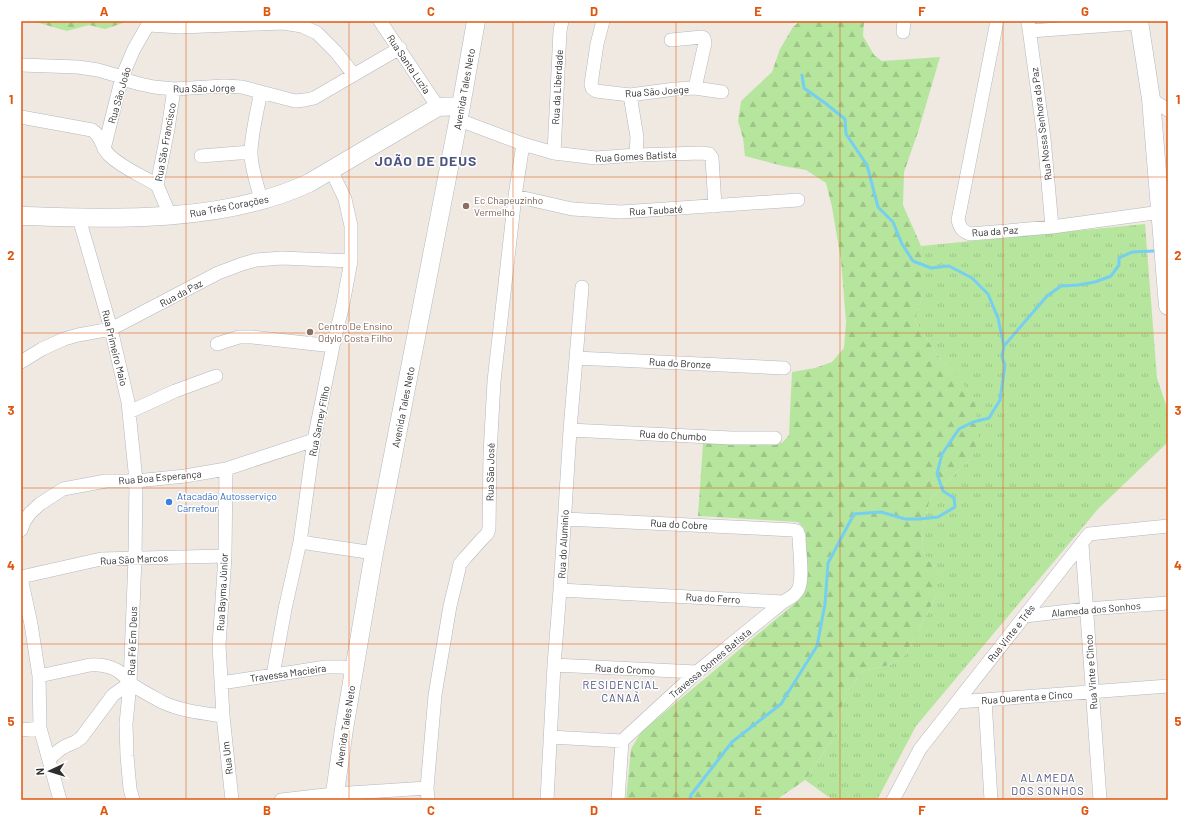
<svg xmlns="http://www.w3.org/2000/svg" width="1189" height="821" viewBox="0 0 1189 821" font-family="Barlow,sans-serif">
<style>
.grass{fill:url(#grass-tufts)}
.forest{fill:url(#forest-firs)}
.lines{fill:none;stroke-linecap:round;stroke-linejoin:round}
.stream{stroke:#75cff0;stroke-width:3}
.street-casing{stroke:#b4b7c1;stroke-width:14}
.secondary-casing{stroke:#b4b7c1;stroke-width:19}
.street{stroke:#fff;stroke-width:13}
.secondary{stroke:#fff;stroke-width:18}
.grid{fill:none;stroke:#df570e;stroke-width:1;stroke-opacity:0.55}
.education-dot{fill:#8d6e63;stroke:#fff;stroke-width:1.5}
.shop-dot{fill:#3f7fe0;stroke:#fff;stroke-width:1.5}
.labels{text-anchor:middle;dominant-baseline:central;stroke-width:3;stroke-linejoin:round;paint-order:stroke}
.street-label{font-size:10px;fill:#2e2e2e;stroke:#fff}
.education-label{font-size:10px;fill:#785e54;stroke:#fff;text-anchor:start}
.shop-label{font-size:10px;fill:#366cbe;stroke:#fff;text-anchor:start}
.neighbourhood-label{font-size:11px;letter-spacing:1px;fill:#4d5680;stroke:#fff}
.district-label{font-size:14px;font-weight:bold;letter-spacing:1px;fill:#4d5680;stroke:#fff}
.neatline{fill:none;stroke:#df570e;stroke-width:1.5}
.grid-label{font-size:13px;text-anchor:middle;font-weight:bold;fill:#df570e}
</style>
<defs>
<pattern id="grass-tufts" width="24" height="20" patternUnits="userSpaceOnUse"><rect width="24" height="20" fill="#b6e59e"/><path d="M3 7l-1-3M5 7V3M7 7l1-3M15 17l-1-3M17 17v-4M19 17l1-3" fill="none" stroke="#9dc588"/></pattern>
<pattern id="forest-firs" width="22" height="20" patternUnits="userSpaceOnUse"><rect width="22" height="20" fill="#b6e59e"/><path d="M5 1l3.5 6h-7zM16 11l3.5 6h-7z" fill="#9dc588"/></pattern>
</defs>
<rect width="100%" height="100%" fill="#efe9e1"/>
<path class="grass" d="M1145,224L1157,378L1168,411V442L1098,509L916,726L877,800H833L805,780L835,735L846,693L863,671L890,665L904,656L921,626L937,594V570L923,552L922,530L930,499L970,459L953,371L937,355L915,320L923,294V262L921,246Z"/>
<path class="forest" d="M32,21H125L123,23L105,29L89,25L67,31Z
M800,21H864L863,36L874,55L882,61L940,57L918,132L904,172L903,205L921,246L923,262V294L915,320L937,355L953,371L975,399L979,440L970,459L930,499L922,530L923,552L937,570V594L921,626L904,656L890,665L863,671L846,693L835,735L805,780L776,800H626L631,749L641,732L800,599L805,590L807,579L804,528L798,522L698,516L703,443L776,445L783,442L789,435L792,372L815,368L832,362L844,348L846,322L841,260L832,207L826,183L806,170L783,166L745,156L743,138L738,121L741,101L772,72L780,49L793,27Z"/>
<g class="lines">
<path class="stream" d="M802,75L804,88L825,103L845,119L846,134L867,165L878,207L893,222L902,244L913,261L931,268L949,266L972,278L988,294L998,318L1004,346
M690,800L691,795L732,742L781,704L817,646L825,604L828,563L854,514L881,512L905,519H920L938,517L955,507L954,498L943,491L937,474L942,454L959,429L973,422L989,418L1000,400L1005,365L1002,357L1004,346L1047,296L1061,286L1078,285L1095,282L1111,276L1119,265V258L1132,252L1154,251"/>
<defs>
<path id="street" d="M380,21L438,107
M603,21L597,44L591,84L592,88L596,91L630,95L675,89L695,88L722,92
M997,21L958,220C960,228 962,231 970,234L1052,227L1161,212L1167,208
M1028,21L1044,138L1052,227
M149,25L180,27L283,23L302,26L317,33L336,52L354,75
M1030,31L1139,23
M903,32L904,21
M671,40L702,37L704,38L705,43L695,88
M21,65L78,67L98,70L122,77L129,81L140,84L154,87L174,89L224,86L242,87L295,101L305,100L314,98L400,48
M261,92C257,111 252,131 251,151C250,166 258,186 261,200
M630,95L637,137L636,155
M1151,99L1168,110
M21,117L92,130C103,137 100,146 109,155C122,168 141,175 157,185
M459,120L523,144L554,153L596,158L636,155L702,153L709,154L712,158L715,206
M104,149L122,77L134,49L150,21
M554,153L560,31L562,21
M201,156L251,152
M515,196L572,209L621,212L798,200
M170,215L157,185L168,129L174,89
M79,218L111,329L128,402L136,481L135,558L130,683L126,724L127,756L130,789L133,800
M217,344L239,337H252L333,346
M576,358L784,368
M21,362L42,349L64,339L78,335L111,329L218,273L242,264L256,260L282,258L351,261
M129,412L175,391L216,376
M570,430L731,438H775
M226,469L225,556L219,645L223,716L232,800
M565,519L793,530L797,531L799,536C799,549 804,580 798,590C795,596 788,599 783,602L697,672L622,741
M21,530L24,522L30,513L40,504L63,489L106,481H136L185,476L226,469L314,440
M300,542L374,553
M1082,544L1100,800
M21,577L101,559L225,556
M21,578L31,624L39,676L40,728L60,800
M560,590L783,602
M1025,616L1086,609L1168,603
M554,665L697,672
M273,675L285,609L300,542L314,440L333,346L343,304L351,261V226L345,199L331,170
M39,676L90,665C102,664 116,667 124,676C127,678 128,681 130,683C136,688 155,698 162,702C181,711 202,713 223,716
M221,683L326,667H343L354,670
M985,700L991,800
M957,702L1168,686
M21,730L40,728
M550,737L622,741
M49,759C54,755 58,750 64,747C71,743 74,744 81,738L113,695L130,683
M281,800L334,794L427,788
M428,800L427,788L435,695L450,606L458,573L460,564L465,558L482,539L487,534L489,529L490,454L494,381L515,196L523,144
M547,800L554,665L560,590L570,430L582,287
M618,800L622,741
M893,800L920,749L1089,534L1168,526"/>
<path id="secondary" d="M1139,21L1151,99L1168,306
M21,216C115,219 223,223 309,183L438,107L461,106
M334,800L344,729L374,553L461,106L476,21"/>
</defs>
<use href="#street" class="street-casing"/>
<use href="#secondary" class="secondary-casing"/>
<use href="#street" class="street"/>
<use href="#secondary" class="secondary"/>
</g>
<path class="grid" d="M186,21V800M349,21V800M513,21V800M676,21V800M840,21V800M1003,21V800M21,177H1168M21,333H1168M21,488H1168M21,644H1168"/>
<g class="education-dot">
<circle cx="466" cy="206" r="4"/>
<circle cx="310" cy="332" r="4"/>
</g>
<circle class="shop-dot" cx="169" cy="502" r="4"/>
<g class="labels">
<g class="street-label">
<text transform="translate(409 64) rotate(56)">Rua Santa Luzia</text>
<text transform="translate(557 87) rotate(-87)">Rua da Liberdade</text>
<text transform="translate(204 88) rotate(-1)">Rua São Jorge</text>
<text transform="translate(464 89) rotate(-80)">Avenida Tales Neto</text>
<text transform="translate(657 91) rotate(-4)">Rua São Joege</text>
<text transform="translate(119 95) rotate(-74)">Rua São João</text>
<text transform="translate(1041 124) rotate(-97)">Rua Nossa Senhora da Paz</text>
<text transform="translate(165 142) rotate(-80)">Rua São Francisco</text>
<text transform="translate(636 156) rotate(-3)">Rua Gomes Batista</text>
<text transform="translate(229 206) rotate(-11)">Rua Três Corações</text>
<text transform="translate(656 210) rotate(-3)">Rua Taubaté</text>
<text transform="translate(995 231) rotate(-4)">Rua da Paz</text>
<text transform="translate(181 293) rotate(-28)">Rua da Paz</text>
<text transform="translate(115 348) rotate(76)">Rua Primeiro Maio</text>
<text transform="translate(680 363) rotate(3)">Rua do Bronze</text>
<text transform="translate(403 407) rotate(-79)">Avenida Tales Neto</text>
<text transform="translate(319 421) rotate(-79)">Rua Sarney Filho</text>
<text transform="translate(673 435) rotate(3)">Rua do Chumbo</text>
<text transform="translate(490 472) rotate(-89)">Rua São José</text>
<text transform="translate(160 477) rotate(-5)">Rua Boa Esperança</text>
<text transform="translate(679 524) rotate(3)">Rua do Cobre</text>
<text transform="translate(563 544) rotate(-87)">Rua do Alumínio</text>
<text transform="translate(134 559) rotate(-3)">Rua São Marcos</text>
<text transform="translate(222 592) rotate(-87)">Rua Bayma Júnior</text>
<text transform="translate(713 598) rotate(3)">Rua do Ferro</text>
<text transform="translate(1096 609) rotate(-5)">Alameda dos Sonhos</text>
<text transform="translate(1011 633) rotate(-52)">Rua Vinte e Três</text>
<text transform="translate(132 641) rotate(-88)">Rua Fé Em Deus</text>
<text transform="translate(710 663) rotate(-40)">Travessa Gomes Batista</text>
<text transform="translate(625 669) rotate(3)">Rua do Cromo</text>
<text transform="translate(1091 672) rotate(-94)">Rua Vinte e Cinco</text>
<text transform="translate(288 673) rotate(-8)">Travessa Macieira</text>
<text transform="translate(1027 697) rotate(-4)">Rua Quarenta e Cinco</text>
<text transform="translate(345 726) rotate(-81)">Avenida Tales Neto</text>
<text transform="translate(227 758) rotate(-97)">Rua Um</text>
</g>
<g class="education-label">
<text x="474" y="200">Ec Chapeuzinho<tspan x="474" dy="12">Vermelho</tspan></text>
<text x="318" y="326">Centro De Ensino<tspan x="318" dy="12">Odylo Costa Filho</tspan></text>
</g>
<g class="shop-label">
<text x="177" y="496">Atacadão Autosserviço<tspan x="177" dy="12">Carrefour</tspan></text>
</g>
<g class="neighbourhood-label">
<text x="621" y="684">RESIDENCIAL<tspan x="621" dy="13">CANAÃ</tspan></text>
<text x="1048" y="777">ALAMEDA<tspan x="1048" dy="13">DOS SONHOS</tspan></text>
</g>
<g class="district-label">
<text x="426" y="160">JOÃO DE DEUS</text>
</g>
</g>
<rect width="1189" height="821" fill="none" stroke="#ffffff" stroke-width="44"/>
<g transform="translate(50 771) rotate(266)" stroke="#ffffff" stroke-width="3" paint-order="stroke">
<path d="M0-3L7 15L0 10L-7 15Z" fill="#2e2e2e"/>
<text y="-6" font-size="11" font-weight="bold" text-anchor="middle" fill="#2e2e2e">N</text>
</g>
<rect x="22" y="22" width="1145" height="777" class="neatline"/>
<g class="grid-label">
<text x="104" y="16">A</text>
<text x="267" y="16">B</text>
<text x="431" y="16">C</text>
<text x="594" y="16">D</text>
<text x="758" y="16">E</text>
<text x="922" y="16">F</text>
<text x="1085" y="16">G</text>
<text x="11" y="104">1</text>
<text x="1178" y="104">1</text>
<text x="11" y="260">2</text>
<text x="1178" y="260">2</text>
<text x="11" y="415">3</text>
<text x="1178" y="415">3</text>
<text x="11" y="570">4</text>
<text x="1178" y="570">4</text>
<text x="11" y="726">5</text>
<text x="1178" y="726">5</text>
<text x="104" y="815">A</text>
<text x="267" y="815">B</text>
<text x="431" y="815">C</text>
<text x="594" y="815">D</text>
<text x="758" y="815">E</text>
<text x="922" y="815">F</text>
<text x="1085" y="815">G</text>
</g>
</svg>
